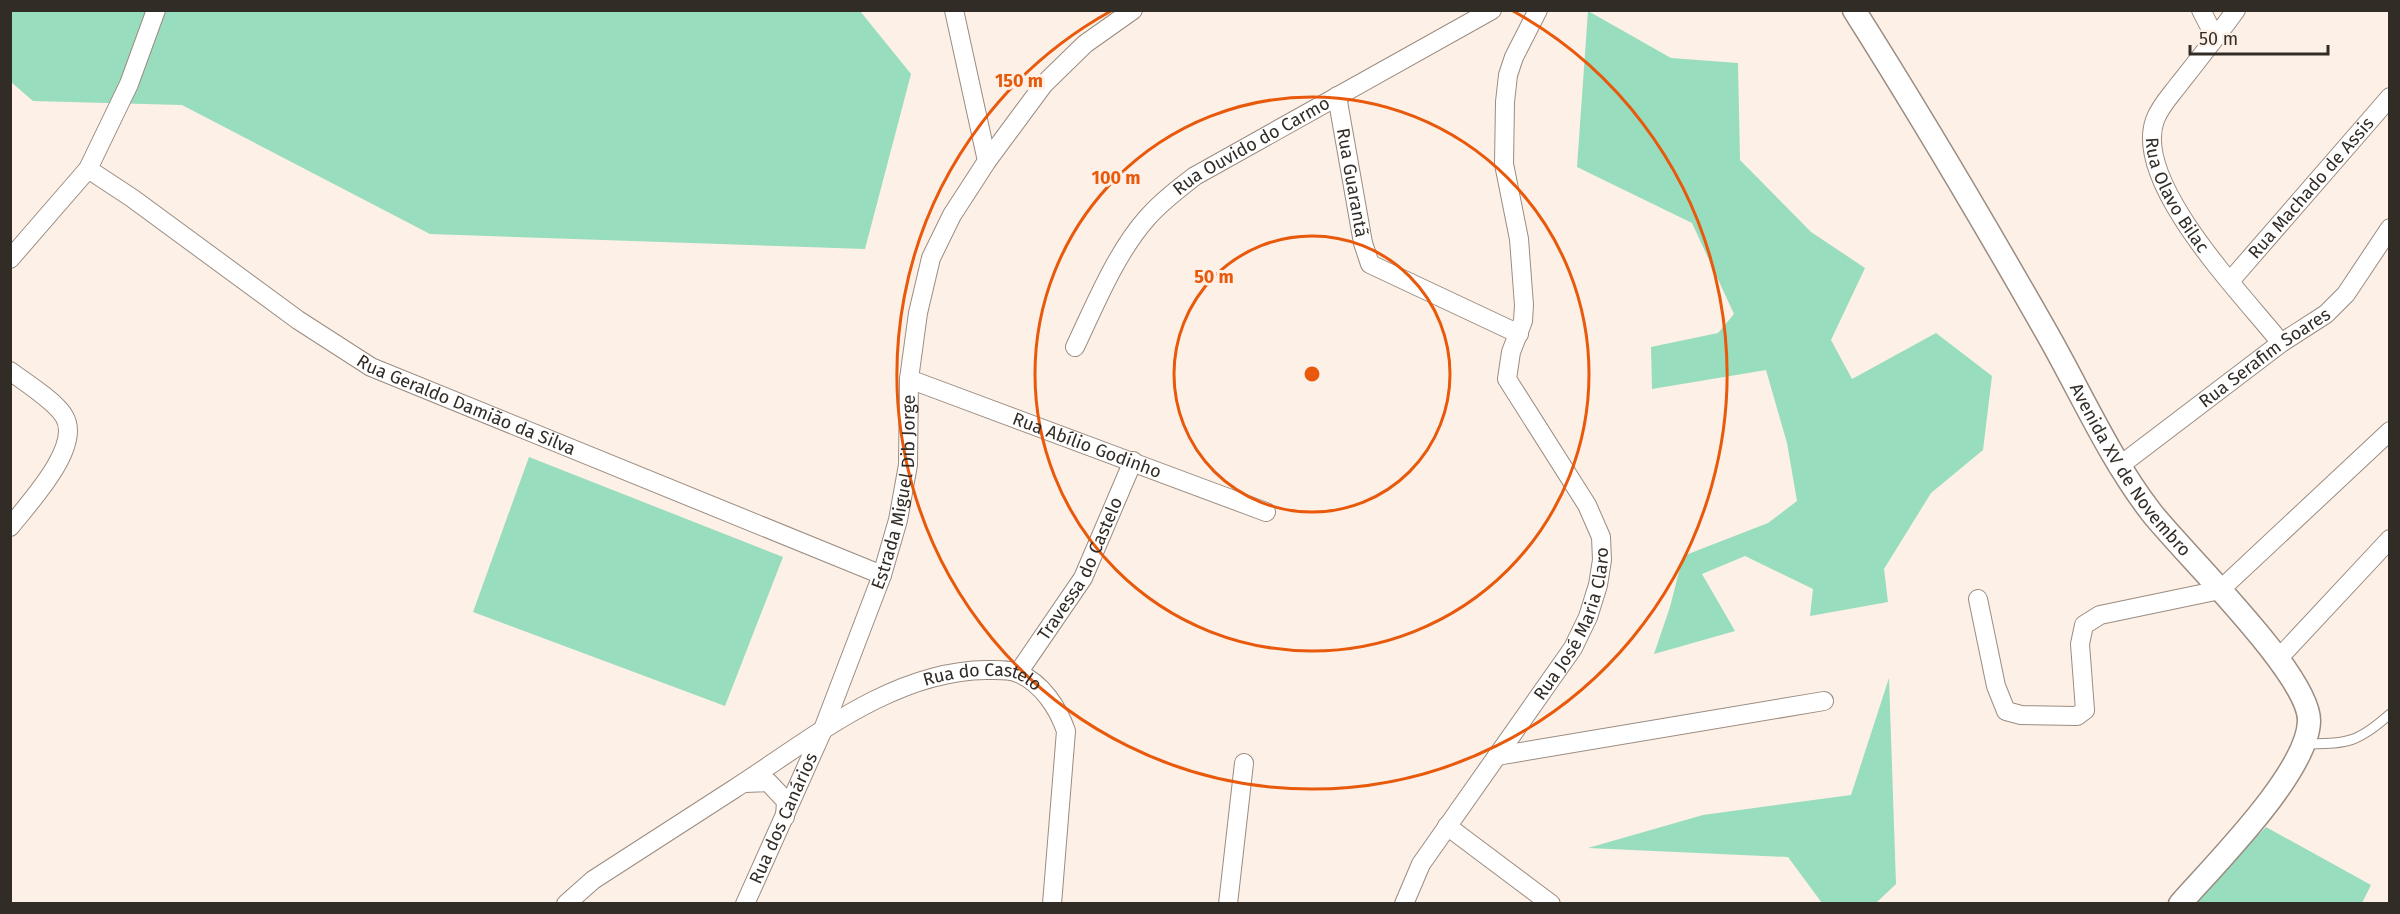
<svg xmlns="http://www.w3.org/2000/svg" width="2400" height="914" viewBox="0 0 2400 914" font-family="'Fira Sans',sans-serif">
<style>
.green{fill:#98ddbd}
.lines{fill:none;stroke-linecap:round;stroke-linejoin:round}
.service-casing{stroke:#9b8c81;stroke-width:11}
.minor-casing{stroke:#9b8c81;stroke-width:20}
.tertiary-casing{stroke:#9b8c81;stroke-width:25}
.service{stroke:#fff;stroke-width:9}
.minor{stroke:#fff;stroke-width:18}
.tertiary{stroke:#fff;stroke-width:22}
.ring{fill:none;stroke:#e8590c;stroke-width:3}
.labels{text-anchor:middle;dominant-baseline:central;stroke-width:6;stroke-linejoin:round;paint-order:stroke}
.street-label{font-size:18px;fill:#322c27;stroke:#fdf0e6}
.centre{fill:#e8590c;stroke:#fdf0e6;stroke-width:3}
.ring-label{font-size:18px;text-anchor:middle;font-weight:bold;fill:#e8590c;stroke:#fdf0e6;stroke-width:6;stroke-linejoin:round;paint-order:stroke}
</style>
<rect width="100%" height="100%" fill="#fdf0e6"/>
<path class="green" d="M12,10L860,11L911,74L865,249L430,234L182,105L33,101L11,82Z
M1588,11L1671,58L1738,63L1740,160L1811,232L1865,268L1831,340L1852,379L1936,333L1992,376L1983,450L1931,493L1884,569L1888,602L1810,616L1813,589L1745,556L1702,574L1735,631L1654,654L1670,607L1683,556L1768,523L1797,501L1787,443L1766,370L1652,389L1651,347L1718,333L1734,314L1692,223L1577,167Z
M529,457L783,557L725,706L473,612Z
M1889,678L1896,884L1876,903H1822L1788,857L1588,848L1703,815L1851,795Z
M2266,827L2371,885L2362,903L2190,904Z"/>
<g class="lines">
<defs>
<path id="service" d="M2304,744C2348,743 2356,744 2390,714"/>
<g id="minor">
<path d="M954,10L987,161"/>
<path d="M2201,10L2215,37"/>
<path id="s1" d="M2236,10C2218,35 2199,59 2180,83C2171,95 2160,106 2155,120C2132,183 2244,296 2281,343"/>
<path id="s2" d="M1337,96L1363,243L1370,264L1519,334"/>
<path id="s3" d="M88,169L132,198L298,320L371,367L882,575"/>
<path d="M10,259L88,169L129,84L156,10"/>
<path id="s4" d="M2231,280L2390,97"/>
<path id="s5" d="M1075,347C1095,305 1116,253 1147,218C1161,202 1178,189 1195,176L1492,10"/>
<path d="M10,371C25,382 55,401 64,416C83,446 29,503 10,527"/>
<path id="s6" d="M909,379L1266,512"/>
<path id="s7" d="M2118,467L2281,343L2326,314L2346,294L2390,228"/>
<path d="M1978,599L1996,686L2006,711L2021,715L2077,716L2085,710L2080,644L2084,625L2100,615L2220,590L2390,431"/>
<path d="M2278,659L2390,539"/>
<path id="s8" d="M1018,673L1083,578L1133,461"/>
<path d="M1497,756L1824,701"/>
<path d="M745,783L768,782L786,801L785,817"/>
<path d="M1447,826L1551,904"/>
<path id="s9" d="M566,904L593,880C640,850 687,819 734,789C810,740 892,671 986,670C996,670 1009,669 1018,673C1042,683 1058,708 1066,731L1052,904"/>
<path id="s10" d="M745,904L822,732L882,575L898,520L908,465L909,379L918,313L931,258L952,215L987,161L1044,84L1085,44L1133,10"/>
<path d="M1228,904L1244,763"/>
<path id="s11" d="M1404,904L1421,864L1573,648L1588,617L1598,585L1602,560L1601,537L1587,505L1507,379L1511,352L1523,321L1524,305L1519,239L1504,164L1505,102L1508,75L1514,57L1538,10"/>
</g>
<g id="tertiary">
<path id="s12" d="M1854,10C1921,116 1986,226 2048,335C2082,395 2109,457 2151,512C2183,553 2310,675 2309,721C2308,772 2214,865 2180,904"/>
</g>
</defs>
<use href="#service" class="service-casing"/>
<use href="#minor" class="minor-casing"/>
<use href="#tertiary" class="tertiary-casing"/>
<use href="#service" class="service"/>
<use href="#minor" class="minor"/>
<use href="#tertiary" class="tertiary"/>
</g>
<g class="ring">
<circle cx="1312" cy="374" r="138"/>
<circle cx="1312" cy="374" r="277"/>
<path d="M1513 11A415 415 0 1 1 1111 11"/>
</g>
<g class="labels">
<g class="street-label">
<text stroke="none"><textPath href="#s5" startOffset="276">Rua Ouvido do Carmo</textPath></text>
<text stroke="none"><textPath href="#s2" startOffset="88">Rua Guarantã</textPath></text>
<text stroke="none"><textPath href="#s4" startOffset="122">Rua Machado de Assis</textPath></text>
<text stroke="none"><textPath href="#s1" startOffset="218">Rua Olavo Bilac</textPath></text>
<text stroke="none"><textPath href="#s7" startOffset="183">Rua Serafim Soares</textPath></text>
<text stroke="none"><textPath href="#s3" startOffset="448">Rua Geraldo Damião da Silva</textPath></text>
<text stroke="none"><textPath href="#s6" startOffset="190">Rua Abílio Godinho</textPath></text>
<text stroke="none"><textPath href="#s12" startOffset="537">Avenida XV de Novembro</textPath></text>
<text stroke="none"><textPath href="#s10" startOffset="441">Estrada Miguel Dib Jorge</textPath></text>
<text stroke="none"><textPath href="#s8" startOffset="122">Travessa do Castelo</textPath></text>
<text stroke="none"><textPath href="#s11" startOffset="330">Rua José Maria Claro</textPath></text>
<text stroke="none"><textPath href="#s9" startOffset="484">Rua do Castelo</textPath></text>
<text stroke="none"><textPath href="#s10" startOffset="94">Rua dos Canários</textPath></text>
</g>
</g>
<circle cx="1312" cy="374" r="9" class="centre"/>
<g class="ring-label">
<text x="1019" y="87">150 m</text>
<text x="1116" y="184">100 m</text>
<text x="1214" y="283">50 m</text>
</g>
<rect width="2400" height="914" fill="none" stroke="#322c27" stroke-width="24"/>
<path d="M2190 45v9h138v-9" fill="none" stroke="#322c27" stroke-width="3"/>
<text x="2199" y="45" font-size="18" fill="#322c27" stroke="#fdf0e6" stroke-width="4.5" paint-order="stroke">50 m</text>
</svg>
